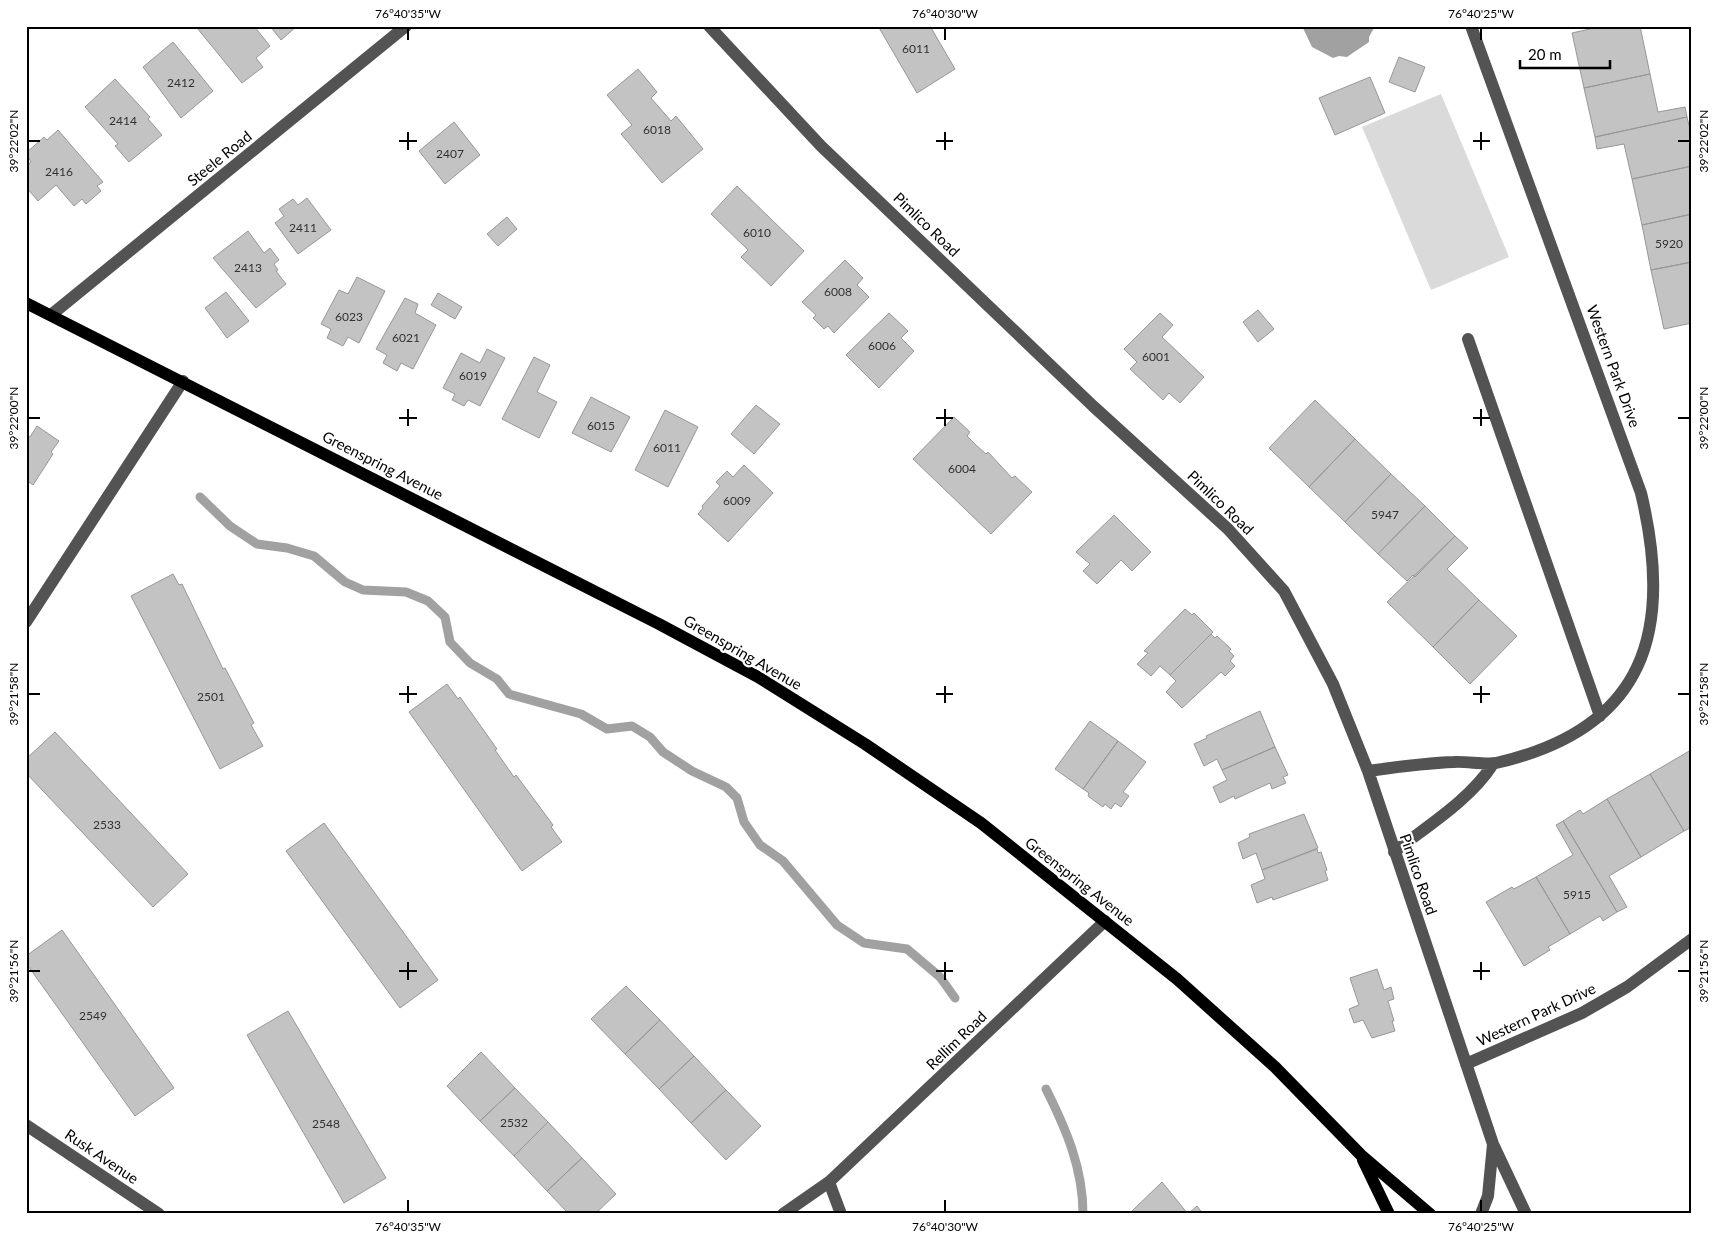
<svg xmlns="http://www.w3.org/2000/svg" width="1718" height="1240" viewBox="0 0 1718 1240" font-family="Lato,sans-serif">
<style>
.green{fill:#dadada}
.water{fill:#a1a1a1}
.lines{fill:none;stroke-linecap:round;stroke-linejoin:round}
.stream{stroke:#a1a1a1;stroke-width:9}
.building{fill:#c3c3c3;stroke:#979797}
.minor{stroke:#535353;stroke-width:12}
.major{stroke:#000;stroke-width:12}
.ticks{fill:none;stroke:#000;stroke-width:2}
.labels{text-anchor:middle;dominant-baseline:central;stroke-width:4.5;stroke-linejoin:round;paint-order:stroke}
.number-label{font-size:12px;fill:#313131}
.street-label{font-size:15px;fill:#000;stroke:#fff}
.neatline{fill:none;stroke:#000;stroke-width:2}
.ticks-label{font-size:12px;text-anchor:middle;fill:#000}
</style>
<rect width="100%" height="100%" fill="#fff"/>
<path class="green" d="M1441,94L1509,257L1431,290L1362,127Z"/>
<path class="water" d="M1302,26H1373L1374,28L1369,37V42L1347,57L1339,56L1333,58L1312,47Z"/>
<g class="lines">
<path class="stream" d="M200,497L230,526L257,544L287,548L314,556L345,582L363,590L406,592L428,601L445,617L450,642L470,663L497,679L509,694L581,714L607,729L632,726L650,737L663,752L692,771L726,787L737,798L744,822L760,845L783,861L837,925L864,943L907,949L940,977L955,998
M1046,1089C1066,1129 1083,1168 1083,1214"/>
</g>
<path class="building" d="M199,26H254L270,46L256,58L263,67L242,83L197,28Z
M270,26H297L281,40Z
M878,26H930L955,69L917,93Z
M1603,26H1640L1650,74L1584,88L1572,33Z
M173,42L213,91L181,118L143,67Z
M1399,57L1425,67L1415,92L1389,82Z
M638,69L657,92L651,98L671,121L676,116L703,149L662,183L621,134L632,125L607,95Z
M1650,74L1658,112L1685,107L1687,117L1595,137L1584,88Z
M1370,77L1385,113L1335,135L1319,98Z
M115,79L150,117L148,119L162,135L129,162L115,146L118,144L85,107Z
M1687,117L1692,138V166L1632,179L1624,144L1597,149L1595,137Z
M454,122L480,155L445,184L419,151Z
M58,130L103,182L97,186L101,191L86,204L82,199L74,206L56,185L38,201L26,187L28,178L26,166L31,162L26,153L44,137L47,140Z
M1692,166V214L1642,225L1632,179Z
M737,186L804,251L771,286L741,257L748,250L711,214Z
M307,198L331,230L298,254L275,223L284,216L279,209L293,199L298,205Z
M1692,214V262L1651,270L1642,225Z
M507,217L517,229L498,246L487,234Z
M248,231L264,253L270,248L279,260L274,264L278,270L276,271L286,284L256,308L213,258Z
M845,260L863,278L857,285L869,297L834,333L828,326L824,329L813,318L816,315L802,302Z
M1692,262V323L1664,329L1651,270Z
M357,277L385,291L359,343L348,337L343,346L327,338L331,329L321,324L339,290L348,294Z
M226,292L249,321L227,338L205,308Z
M438,293L462,307L455,319L431,305Z
M405,298L418,304L415,313L436,325L413,369L401,363L397,371L383,363L387,355L376,349Z
M1258,310L1274,329L1258,342L1243,322Z
M889,313L908,331L901,338L914,351L879,388L846,355Z
M1160,313L1173,325L1162,337L1204,377L1180,403L1169,393L1163,400L1130,369L1137,362L1124,349Z
M487,349L505,358L480,406L468,400L464,406L452,400L455,394L443,388L461,353L480,363Z
M534,357L550,365L537,392L557,402L539,438L502,419Z
M591,397L630,417L611,452L572,433Z
M1315,400L1355,439L1309,487L1269,448Z
M756,405L780,424L754,454L731,434Z
M665,410L698,427L668,487L635,470Z
M954,417L970,432L967,436L976,445L986,454L988,452L1012,478L1015,476L1032,492L991,534L913,459Z
M37,426L59,441L51,452L53,454L33,485L26,480V436L30,437Z
M1355,439L1391,474L1345,522L1309,487Z
M744,465L773,493L728,542L698,514L703,508L702,506L720,486L716,482L727,471L733,477Z
M1391,474L1425,506L1378,554L1345,522Z
M1425,506L1455,536L1415,577L1413,575L1407,581L1378,554Z
M1114,515L1151,552L1132,571L1121,560L1097,584L1083,571L1090,564L1076,552Z
M1455,536L1468,548L1447,569L1479,600L1433,647L1387,602Z
M173,574L179,585L182,584L223,669L225,668L254,723L251,725L263,746L220,769L131,596Z
M1479,600L1517,636L1470,684L1433,647Z
M1185,609L1192,615L1194,613L1213,632L1170,675L1160,666L1151,676L1137,664L1148,653L1144,651Z
M1211,634L1215,638L1217,636L1231,649L1229,651L1234,656L1230,661L1235,666L1225,676L1221,672L1182,708L1166,692L1176,681L1170,675Z
M447,684L458,699L460,697L497,749L495,750L514,777L516,775L553,825L551,827L562,842L522,871L409,712Z
M1260,711L1275,747L1222,770L1217,759L1204,766L1194,744L1207,738L1206,736Z
M1090,721L1118,741L1083,789L1055,769Z
M55,732L188,874L153,907L26,773V759Z
M1118,741L1146,762L1123,792L1129,796L1121,807L1115,803L1111,809L1105,804L1103,807L1088,796L1089,793L1083,789Z
M1275,747L1288,775L1283,777L1286,783L1272,789L1270,783L1235,799L1234,796L1220,803L1213,787L1227,780L1222,770Z
M1691,750L1692,827L1684,831L1650,774Z
M1650,774L1684,831L1641,857L1607,799Z
M1607,799L1641,857L1609,876L1627,907L1617,912L1563,821L1580,810L1583,814Z
M1304,814L1318,848L1262,870L1256,853L1243,859L1238,843L1250,837L1249,834Z
M1563,821L1617,912L1603,921L1600,916L1570,934L1536,877L1573,855L1556,825Z
M324,823L438,980L400,1008L286,851Z
M1317,849L1318,853L1321,852L1327,870L1325,871L1328,880L1273,900L1272,897L1257,903L1251,885L1265,879L1262,870Z
M1536,877L1570,934L1548,947L1550,950L1524,966L1486,902L1512,887L1514,889Z
M62,930L174,1088L135,1116L26,963V956Z
M1377,969L1384,990L1391,987L1394,999L1388,1001L1394,1021H1392L1395,1031L1372,1038L1363,1020L1354,1023L1349,1009L1359,1005L1350,978Z
M626,986L660,1020L625,1054L591,1019Z
M288,1011L386,1178L344,1203L247,1035Z
M660,1020L694,1056L659,1089L625,1054Z
M481,1052L515,1088L480,1121L447,1086Z
M694,1056L726,1090L691,1123L659,1089Z
M515,1088L548,1122L514,1156L480,1121Z
M726,1090L761,1126L726,1160L691,1123Z
M548,1122L582,1158L547,1191L514,1156Z
M582,1158L616,1194L595,1214H569L547,1191Z
M1162,1182L1188,1214L1197,1206L1203,1214H1134L1132,1211Z"/>
<g class="lines">
<path class="minor" d="M709,26L821,146L1093,406L1228,529L1284,591L1333,684L1368,771L1493,1144L1526,1214
M51,315L406,26
M1468,339L1600,716
M26,622L183,381
M1368,771C1397,767 1425,763 1454,762C1466,761 1485,765 1496,763C1646,729 1674,631 1641,493L1471,26
M1394,852C1427,826 1470,800 1493,764
M1466,1064L1582,1013L1627,987L1692,939
M26,1125L159,1214
M829,1182L841,1214
M783,1214L829,1182L1105,921
M1481,1214L1488,1196L1493,1144"/>
<path class="major" d="M26,303L659,624L758,677L865,744L981,823L1177,979L1275,1067L1361,1155L1430,1214
M1363,1160L1389,1214"/>
</g>
<path class="ticks" d="M408,28V40M945,28V40M1481,28V40M408,132V150M945,132V150M1481,132V150M28,141H40M399,141H417M936,141H953M1473,141H1490M1678,141H1690M408,409V426M945,409V426M1481,409V426M28,418H40M399,418H417M936,418H953M1473,418H1490M1678,418H1690M408,686V703M945,686V703M1481,686V703M28,694H40M399,694H417M936,694H953M1473,694H1490M1678,694H1690M408,962V980M945,962V980M1481,962V980M28,971H40M399,971H417M936,971H953M1473,971H1490M1678,971H1690M408,1200V1212M945,1200V1212M1481,1200V1212"/>
<g class="labels">
<g class="number-label">
<text x="916" y="48">6011</text>
<text x="181" y="82">2412</text>
<text x="123" y="120">2414</text>
<text x="657" y="129">6018</text>
<text x="450" y="153">2407</text>
<text x="59" y="171">2416</text>
<text x="303" y="227">2411</text>
<text x="757" y="232">6010</text>
<text x="1669" y="243">5920</text>
<text x="248" y="267">2413</text>
<text x="838" y="291">6008</text>
<text x="349" y="316">6023</text>
<text x="406" y="337">6021</text>
<text x="882" y="345">6006</text>
<text x="1156" y="356">6001</text>
<text x="473" y="375">6019</text>
<text x="601" y="425">6015</text>
<text x="667" y="447">6011</text>
<text x="962" y="468">6004</text>
<text x="737" y="500">6009</text>
<text x="1385" y="514">5947</text>
<text x="211" y="696">2501</text>
<text x="107" y="824">2533</text>
<text x="1577" y="894">5915</text>
<text x="93" y="1015">2549</text>
<text x="514" y="1122">2532</text>
<text x="326" y="1123">2548</text>
</g>
<g class="street-label">
<text transform="translate(219 158) rotate(-39)">Steele Road</text>
<text transform="translate(927 224) rotate(44)">Pimlico Road</text>
<text transform="translate(1614 366) rotate(70)">Western Park Drive</text>
<text transform="translate(383 465) rotate(27)">Greenspring Avenue</text>
<text transform="translate(1221 502) rotate(44)">Pimlico Road</text>
<text transform="translate(743 652) rotate(30)">Greenspring Avenue</text>
<text transform="translate(1419 874) rotate(71)">Pimlico Road</text>
<text transform="translate(1080 881) rotate(38)">Greenspring Avenue</text>
<text transform="translate(1536 1014) rotate(-25)">Western Park Drive</text>
<text transform="translate(956 1040) rotate(-44)">Rellim Road</text>
<text transform="translate(102 1156) rotate(34)">Rusk Avenue</text>
</g>
</g>
<rect width="1718" height="1240" fill="none" stroke="#ffffff" stroke-width="55"/>
<path d="M1520 60v8h90v-8" fill="none" stroke="#000000" stroke-width="2.5"/>
<text x="1528" y="60" font-size="15" fill="#000000" stroke="#ffffff" stroke-width="4" paint-order="stroke">20 m</text>
<rect x="28" y="28" width="1662" height="1184" class="neatline"/>
<g class="ticks-label">
<text x="408" y="18">76°40'35"W</text>
<text x="945" y="18">76°40'30"W</text>
<text x="1481" y="18">76°40'25"W</text>
<text transform="translate(14 141) rotate(-90)" y="4">39°22'02"N</text>
<text transform="translate(1704 141) rotate(-90)" y="4">39°22'02"N</text>
<text transform="translate(14 418) rotate(-90)" y="4">39°22'00"N</text>
<text transform="translate(1704 418) rotate(-90)" y="4">39°22'00"N</text>
<text transform="translate(14 694) rotate(-90)" y="4">39°21'58"N</text>
<text transform="translate(1704 694) rotate(-90)" y="4">39°21'58"N</text>
<text transform="translate(14 971) rotate(-90)" y="4">39°21'56"N</text>
<text transform="translate(1704 971) rotate(-90)" y="4">39°21'56"N</text>
<text x="408" y="1231">76°40'35"W</text>
<text x="945" y="1231">76°40'30"W</text>
<text x="1481" y="1231">76°40'25"W</text>
</g>
</svg>
